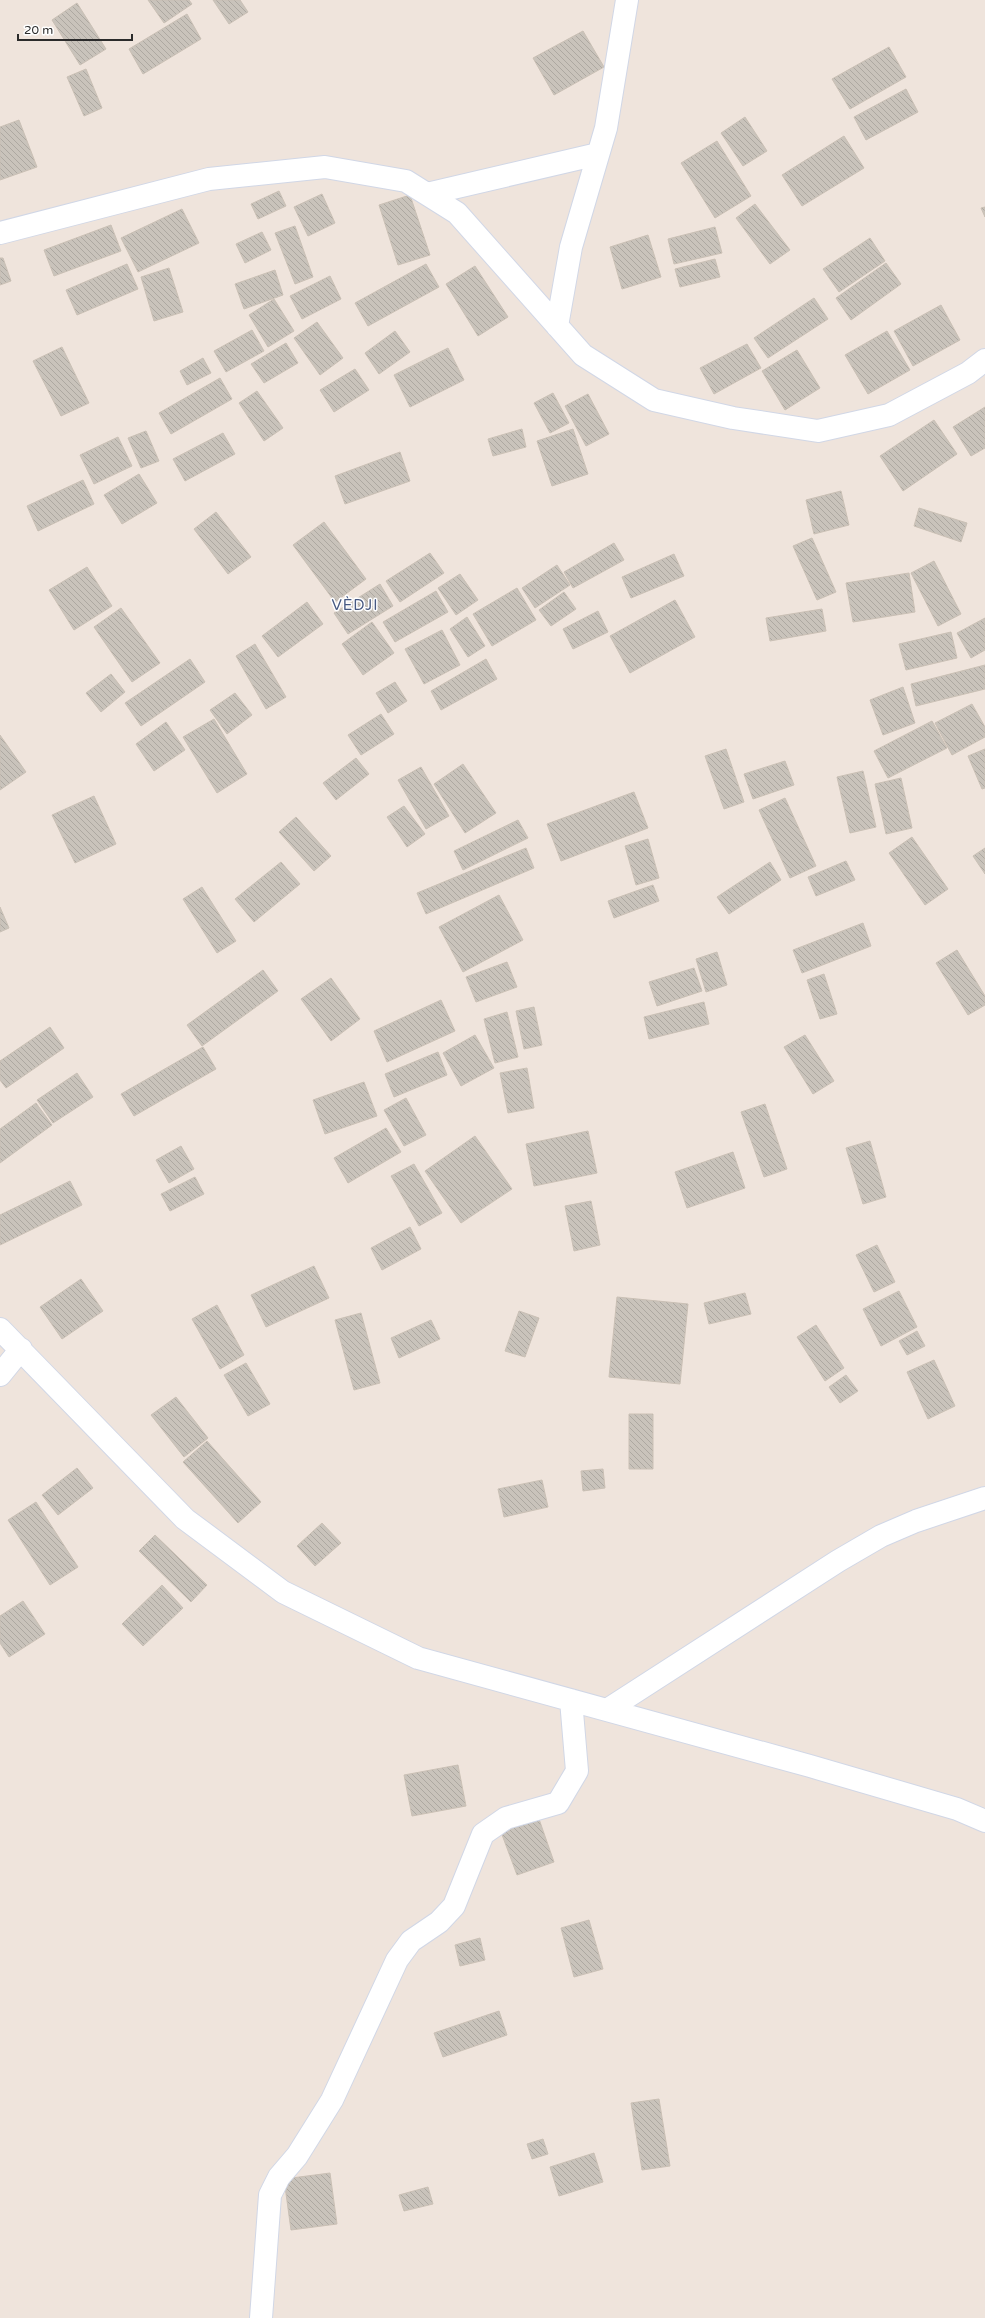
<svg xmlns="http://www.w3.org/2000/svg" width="985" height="2318" viewBox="0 0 985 2318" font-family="'Varela Round',sans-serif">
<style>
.building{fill:url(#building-back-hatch);stroke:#cac0b5}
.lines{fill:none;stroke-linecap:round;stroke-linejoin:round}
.minor-casing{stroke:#d1d7e6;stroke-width:24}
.minor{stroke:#fff;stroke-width:22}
.labels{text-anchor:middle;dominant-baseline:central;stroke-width:3;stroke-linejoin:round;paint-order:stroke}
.quarter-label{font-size:15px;letter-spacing:1px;fill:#465881;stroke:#fff}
</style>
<defs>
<pattern id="building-back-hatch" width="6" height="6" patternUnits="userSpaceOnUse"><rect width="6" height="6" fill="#c9c3bb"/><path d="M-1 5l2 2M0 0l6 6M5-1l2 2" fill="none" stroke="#ada8a1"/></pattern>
</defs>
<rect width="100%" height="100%" fill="#efe4dc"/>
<path class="building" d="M148,0H189L192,4L164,23Z
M213,0H240L248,12L229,24Z
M77,3L106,49L80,65L52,20Z
M187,14L201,39L143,74L129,49Z
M583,31L604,67L554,95L533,58Z
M889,47L906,77L850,109L832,79Z
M86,69L102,108L84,116L67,77Z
M906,89L918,112L866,140L854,117Z
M745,117L767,151L743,166L721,133Z
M19,120L37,167L0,180V127Z
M844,136L864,168L802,206L782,175Z
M717,141L751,196L715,218L681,163Z
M279,191L286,206L258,219L251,204Z
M322,194L335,223L308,236L294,207Z
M410,195L430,255L398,265L379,205Z
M755,204L790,250L770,264L736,218Z
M985,207V217L981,208Z
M182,209L199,243L138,272L121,238Z
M111,225L121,251L54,276L44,250Z
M295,226L313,277L295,284L275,233Z
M715,227L722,253L674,264L668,239Z
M262,232L271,250L245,263L236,244Z
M648,235L661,277L622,289L610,247Z
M870,238L885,261L839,292L823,269Z
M0,258H3L11,281L0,285Z
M715,259L720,277L680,287L675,269Z
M886,263L901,284L851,320L836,298Z
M127,264L138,289L77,315L66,290Z
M426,264L439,287L368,326L355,303Z
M475,266L508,317L478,336L446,284Z
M169,268L183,312L154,321L141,277Z
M275,270L283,295L244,309L235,284Z
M330,276L341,299L302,319L290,296Z
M814,298L828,319L768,358L754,338Z
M274,299L294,331L268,347L249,315Z
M941,305L960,340L913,366L894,331Z
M317,322L343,358L320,375L294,338Z
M252,330L264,351L226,372L214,351Z
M395,331L410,352L379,374L365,353Z
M887,331L910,370L868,394L845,355Z
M286,343L298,363L264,383L251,364Z
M747,344L761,368L714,394L700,368Z
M62,347L89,403L61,416L33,361Z
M448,348L464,380L410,407L394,375Z
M797,350L820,388L785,410L762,371Z
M203,358L211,373L187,385L180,371Z
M355,369L369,390L334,412L320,390Z
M220,378L232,399L171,434L159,413Z
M257,391L283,428L264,441L239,403Z
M553,393L569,423L550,433L534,403Z
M588,394L609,434L586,446L565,406Z
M985,407V448L971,456L953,427Z
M934,420L957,454L903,491L880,456Z
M522,429L526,447L493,456L488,439Z
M573,429L588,474L552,486L537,441Z
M146,431L159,461L141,468L128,438Z
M223,433L235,454L185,481L173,459Z
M118,437L132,466L94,484L80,455Z
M400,452L410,481L345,504L335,476Z
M139,474L157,503L122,524L104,495Z
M83,480L94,504L38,531L27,506Z
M841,491L849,525L814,534L806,500Z
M919,508L967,523L961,542L914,526Z
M216,512L251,557L228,574L194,529Z
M324,522L366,579L335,602L293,545Z
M812,538L836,592L817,600L793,546Z
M614,543L624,560L573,588L564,572Z
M430,553L444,573L400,602L386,581Z
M674,554L684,576L631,598L622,577Z
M934,561L961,614L938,626L911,573Z
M557,565L570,585L535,608L522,588Z
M87,567L112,606L74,630L49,590Z
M909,573L915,612L853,622L846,583Z
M460,574L478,600L456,615L438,588Z
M380,584L393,606L348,634L334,613Z
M517,588L536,620L492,646L473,614Z
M436,591L448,612L395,642L383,622Z
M564,592L576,609L551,626L539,610Z
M675,600L695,637L630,673L610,636Z
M307,602L323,624L278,657L262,636Z
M121,608L160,663L132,682L94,627Z
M822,609L826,631L770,641L766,618Z
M598,611L608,632L573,649L563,629Z
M467,617L485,646L468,657L450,629Z
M985,618V650L971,658L957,633Z
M372,622L394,653L363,675L342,644Z
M442,630L460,665L424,684L405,649Z
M951,632L957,658L906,670L899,644Z
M255,644L286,697L266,709L236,656Z
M190,659L205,682L141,726L125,703Z
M486,659L497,679L441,710L431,691Z
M985,665V689L916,706L911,684Z
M111,674L125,692L101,712L86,693Z
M395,682L407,701L388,713L376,693Z
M903,687L915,723L883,735L870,700Z
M235,693L252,715L227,734L210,710Z
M972,704L985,727V737L952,755L935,723Z
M381,714L394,734L361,755L348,735Z
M214,719L247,774L217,793L183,737Z
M932,721L947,748L888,778L874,751Z
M166,722L185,750L154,771L136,744Z
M0,735L26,772L0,790Z
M726,749L744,802L724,809L705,756Z
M985,749V788L982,789L968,756Z
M356,758L369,774L336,800L323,783Z
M785,761L794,785L753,799L744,774Z
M463,764L496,813L465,833L434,784Z
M421,767L449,816L426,829L398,780Z
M863,771L876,827L850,833L837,777Z
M901,778L912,828L886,834L875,784Z
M634,792L648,828L561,861L547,824Z
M94,796L116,844L75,863L52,815Z
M785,798L816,866L790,878L759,810Z
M404,806L425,834L407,847L387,817Z
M296,817L331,856L314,871L279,832Z
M518,820L528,838L463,870L454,851Z
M912,837L948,889L925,905L889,853Z
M648,839L659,878L636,885L625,846Z
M526,848L534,868L426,914L417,893Z
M985,848V874L973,856Z
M846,861L855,880L816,896L808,877Z
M281,862L300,884L254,922L235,899Z
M770,862L781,880L729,914L717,897Z
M653,885L659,901L614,918L608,901Z
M202,887L236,941L217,953L183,899Z
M499,895L523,940L463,972L439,927Z
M0,907L9,928L0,932Z
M863,923L871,946L802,973L793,950Z
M957,950L985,996V1005L968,1015L936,963Z
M717,952L727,985L706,992L696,959Z
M507,962L517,987L476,1002L466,977Z
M694,968L702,991L657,1006L649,982Z
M263,970L278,991L202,1046L187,1025Z
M824,974L837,1014L820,1019L807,980Z
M331,978L360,1019L331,1041L301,999Z
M441,1000L455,1031L387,1062L374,1031Z
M704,1002L709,1024L649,1039L644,1017Z
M534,1007L542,1045L524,1049L516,1011Z
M507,1012L518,1057L495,1063L484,1019Z
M50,1027L64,1048L6,1088L0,1080V1061Z
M475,1035L494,1068L461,1086L443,1053Z
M805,1035L834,1081L813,1094L784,1047Z
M203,1047L216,1069L134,1116L121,1094Z
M438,1052L447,1075L394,1097L385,1074Z
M527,1068L534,1108L508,1113L500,1073Z
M77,1073L93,1097L53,1123L37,1100Z
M364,1082L377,1116L325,1134L313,1100Z
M406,1098L426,1135L404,1146L384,1110Z
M36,1103L52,1125L0,1163V1129Z
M765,1104L787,1169L764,1177L741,1112Z
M386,1128L401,1152L348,1183L334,1158Z
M588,1131L597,1173L534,1186L526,1144Z
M475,1136L512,1189L461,1223L425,1171Z
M870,1141L886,1197L863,1204L846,1148Z
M181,1146L194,1169L169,1183L156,1160Z
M733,1152L745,1188L687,1208L675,1172Z
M414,1164L442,1213L419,1226L391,1176Z
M195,1177L204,1194L170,1211L161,1194Z
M70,1181L82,1205L0,1245V1215Z
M591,1201L600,1245L574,1251L565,1206Z
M410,1227L421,1249L382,1270L371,1248Z
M877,1245L895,1282L874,1292L856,1255Z
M314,1266L329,1298L266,1327L251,1295Z
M81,1279L103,1311L62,1339L40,1307Z
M899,1291L917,1327L881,1346L863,1309Z
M745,1293L751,1314L709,1324L704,1303Z
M617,1297L688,1304L680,1384L609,1377Z
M217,1305L244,1355L220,1369L192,1319Z
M519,1311L539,1318L525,1357L505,1351Z
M361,1313L380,1383L354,1390L335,1320Z
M431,1320L440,1339L399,1358L391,1338Z
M816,1325L844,1368L825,1381L797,1337Z
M917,1331L925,1346L907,1355L899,1341Z
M934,1360L955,1406L928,1419L907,1372Z
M246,1363L270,1404L248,1416L224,1375Z
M846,1375L858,1391L840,1403L829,1387Z
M176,1397L208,1438L184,1457L151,1415Z
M629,1414H653V1469H629Z
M207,1441L261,1502L238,1523L183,1462Z
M77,1468L93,1488L58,1515L42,1495Z
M603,1469L605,1488L583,1491L581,1471Z
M542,1480L548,1507L504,1517L498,1489Z
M36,1502L78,1567L50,1585L8,1520Z
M322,1523L341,1543L315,1566L297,1546Z
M155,1535L207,1585L191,1602L139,1551Z
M162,1585L183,1608L143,1646L122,1624Z
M23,1601L45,1634L9,1657L0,1643V1616Z
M458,1765L466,1806L412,1816L404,1775Z
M539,1819L554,1862L517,1875L501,1832Z
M589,1920L603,1969L574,1977L561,1928Z
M480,1938L485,1960L460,1966L455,1945Z
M499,2011L507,2035L443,2057L434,2033Z
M659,2099L670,2166L642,2170L631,2103Z
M543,2139L548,2154L532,2159L527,2144Z
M594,2153L603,2182L559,2196L550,2167Z
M330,2173L337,2224L291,2230L284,2179Z
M428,2187L433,2204L404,2211L399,2195Z"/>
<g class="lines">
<defs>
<path id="minor" d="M427,194L598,154
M0,233L209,179L325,167L406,181L457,213L583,355L654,400L733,418L818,431L889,415L968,373L985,360
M557,326L571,247L606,128L627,0
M0,1329L185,1519L283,1592L418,1658L810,1766L957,1809L985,1821
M0,1375L21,1349
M607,1710L838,1561L881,1536L916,1521L985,1498
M261,2318L270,2195L279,2177L297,2156L332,2100L397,1960L411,1941L439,1922L454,1906L483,1834L506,1818L558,1803L577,1771L571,1700"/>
</defs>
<use href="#minor" class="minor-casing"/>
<use href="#minor" class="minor"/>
</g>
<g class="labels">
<g class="quarter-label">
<text x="355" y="605">VÈDJI</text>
</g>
</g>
<path d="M18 34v6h114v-6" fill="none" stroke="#2b2b2b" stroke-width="2"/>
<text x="24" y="34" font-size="12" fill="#2b2b2b" stroke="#ffffff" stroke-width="3" paint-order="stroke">20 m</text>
</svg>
